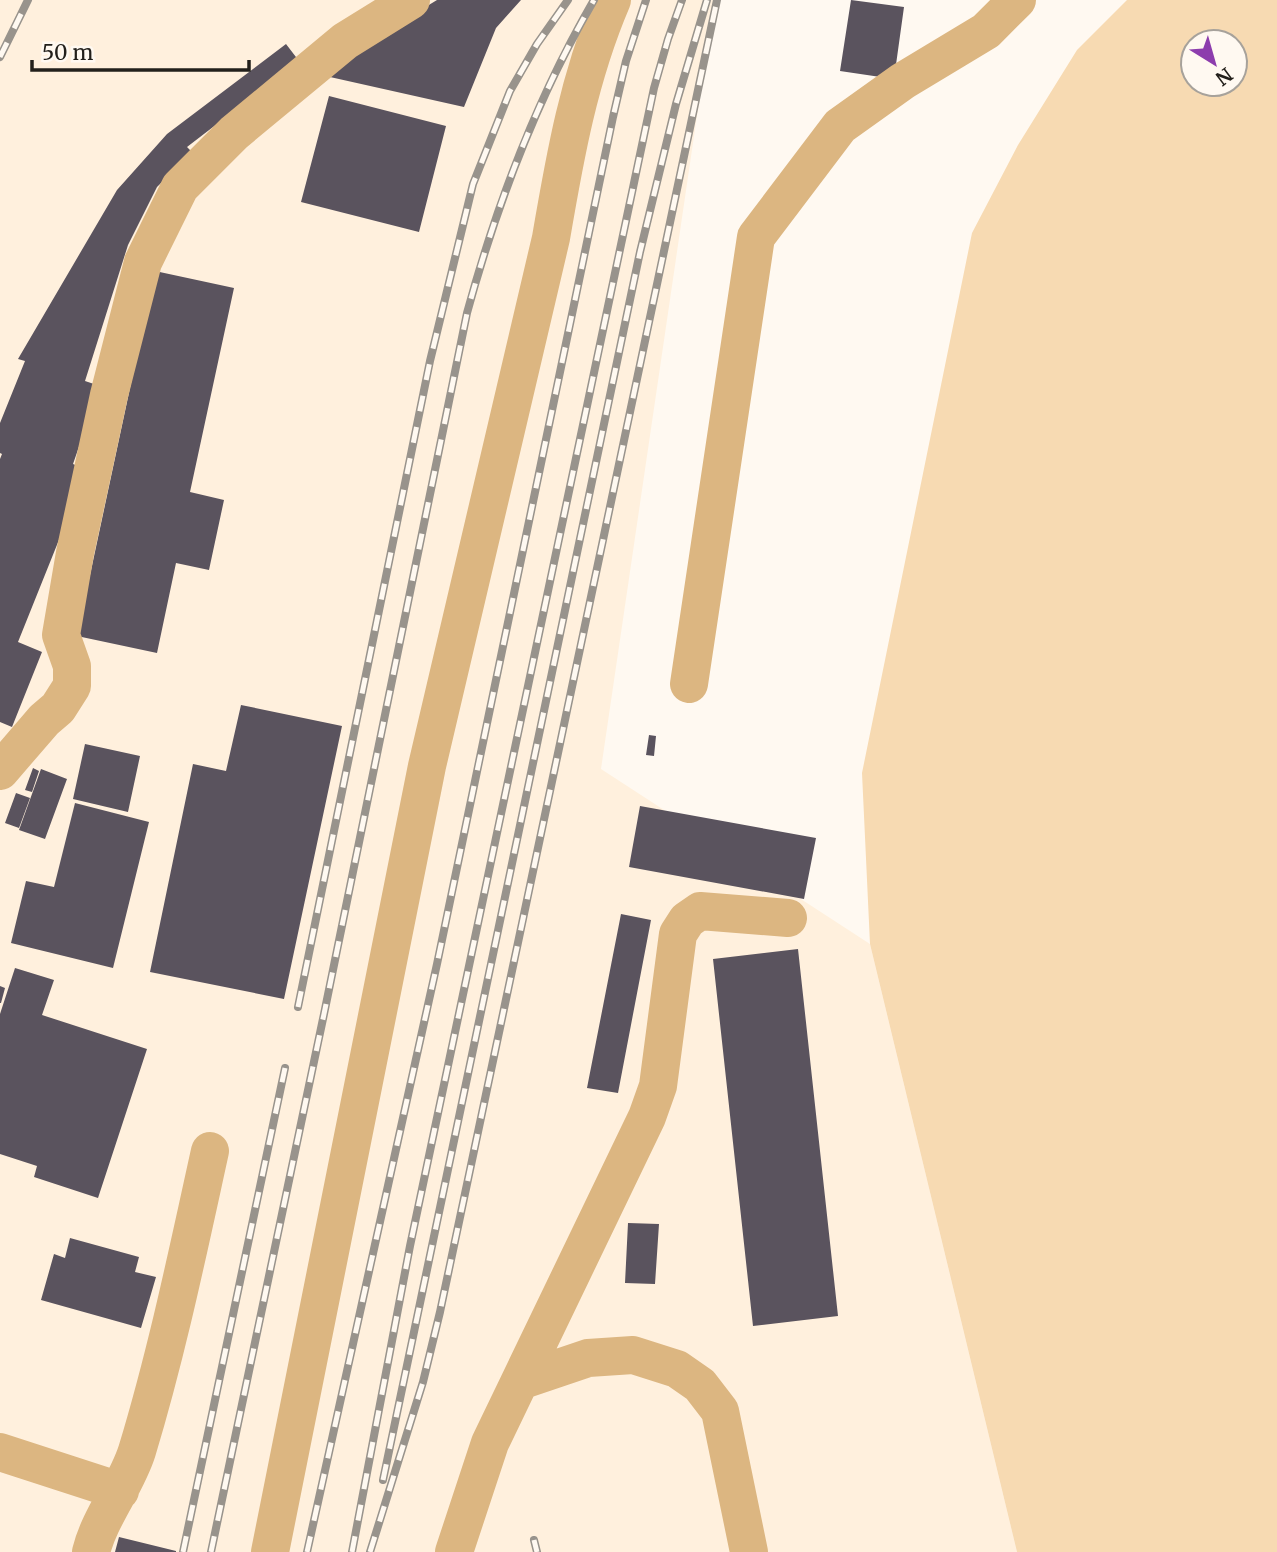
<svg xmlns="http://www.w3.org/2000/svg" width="1277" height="1552" viewBox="0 0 1277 1552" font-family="Merriweather,serif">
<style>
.built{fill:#fff0dd}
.green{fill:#f7dab2;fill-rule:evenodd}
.building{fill:#5a535e}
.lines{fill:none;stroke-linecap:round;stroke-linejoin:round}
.minor{stroke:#dcb681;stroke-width:38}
.rail-casing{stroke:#98938c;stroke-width:8}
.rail{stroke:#fff9f1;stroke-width:5;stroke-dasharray:16;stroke-linecap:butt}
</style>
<rect width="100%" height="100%" fill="#fff9f1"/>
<path class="built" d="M0,0H714L601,769L870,944L1017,1552H0Z"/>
<path class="green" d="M1127,0H1277V1552H1017L870,944L862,773L972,233L1018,145L1077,50ZM1193,42H1235V84H1193Z"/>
<path class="building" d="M437,0H521L496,28L464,107L330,77L332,64Z
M851,0L904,7L894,79L840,71Z
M286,44L299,61L187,147L192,152L157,187L128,245L85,381L100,386L73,464L87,470L18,642L42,652L12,727L0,722V459L2,454L0,453V423L25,361L18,359L117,190L167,134Z
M329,96L446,126L419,232L301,202Z
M155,271L234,288L190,492L224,500L209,570L176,563L157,653L77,636Z
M241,705L342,726L284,999L150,972L193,764L226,771Z
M649,735L656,736L654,756L646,755Z
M85,744L140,756L128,812L73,799Z
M33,768L39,771L32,792L25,790Z
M41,769L67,779L45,839L19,830Z
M16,793L30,798L19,828L5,823Z
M75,803L149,822L113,968L11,943L26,881L54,887Z
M640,806L816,838L804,899L629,867Z
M621,914L651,920L618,1093L587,1088Z
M798,949L838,1316L753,1326L713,959Z
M15,968L54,980L42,1015L147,1049L98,1198L34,1177L37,1166L0,1154V1014Z
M0,986L5,988L1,1003H0Z
M628,1223L659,1224L655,1284L625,1283Z
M70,1238L139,1257L135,1272L156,1277L141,1328L41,1300L54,1254L65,1258Z
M119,1537L176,1551V1552H115Z"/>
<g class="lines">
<path class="minor" d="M689,684L756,237L840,126L903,81L986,31L1017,0
M0,771L44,720L58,708L72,686V666L61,635L75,553L109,395L143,262L180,187L234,133L345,41L411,0
M520,1381L588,1358L633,1355L677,1369L700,1385L720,1411L749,1552
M0,1452L120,1491
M91,1552C100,1516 126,1486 137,1451C167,1352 188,1251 210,1151
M270,1552L427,766L551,238C565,156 579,77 612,0
M454,1552L490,1443L647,1117L658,1086L678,934L687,920L700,911L788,918"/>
<defs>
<path id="rail" d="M0,57L28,0
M298,1007L430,361L473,184L510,91L537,44L568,0
M383,1480L640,252L676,104L707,0
M534,1540L537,1552
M183,1552L285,1068
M211,1552L324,1014L467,313C497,203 537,98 594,0
M307,1552L437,964L613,117L626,61L646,0
M352,1552L410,1246L654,88L668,39L682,0
M370,1552L423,1382L440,1312L717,0"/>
</defs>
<use href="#rail" class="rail-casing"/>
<use href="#rail" class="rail"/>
</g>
<g transform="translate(1214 63) rotate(143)"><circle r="33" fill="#fff9f1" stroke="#a7a29b" stroke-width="2"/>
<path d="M0-5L12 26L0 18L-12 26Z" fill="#8d3dad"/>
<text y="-10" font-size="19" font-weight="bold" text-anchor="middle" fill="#23201b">N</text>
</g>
<path d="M32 60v10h217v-10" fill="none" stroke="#23201b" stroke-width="3.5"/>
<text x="42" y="60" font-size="21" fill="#23201b" stroke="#fff9f1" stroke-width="5" paint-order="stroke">50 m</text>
</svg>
